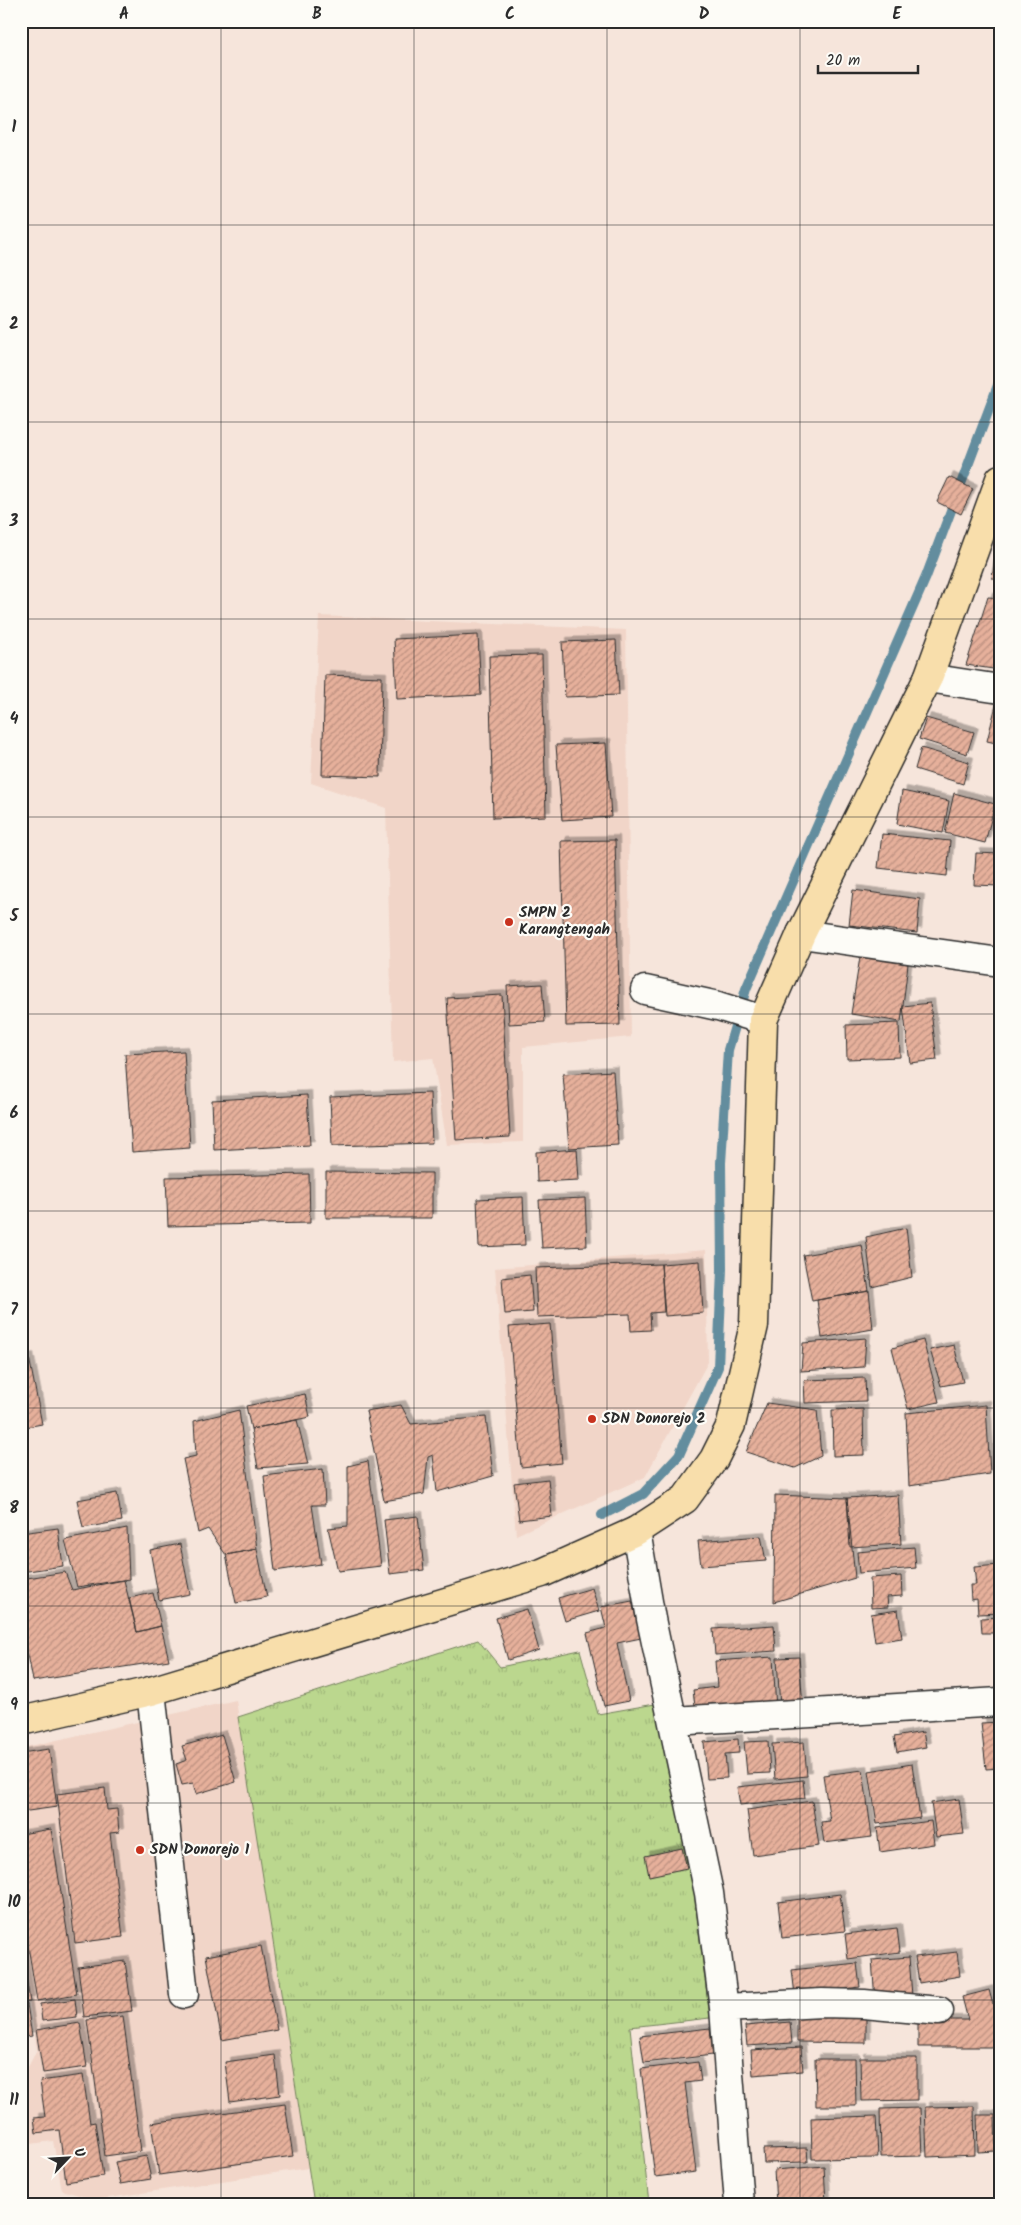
<svg xmlns="http://www.w3.org/2000/svg" width="1021" height="2225" viewBox="0 0 1021 2225" font-family="Kalam,sans-serif">
<style>
.built{fill:#f1d5c8}
.grass{fill:url(#grass-tufts);stroke:#73815c}
.lines{fill:none;stroke-linecap:round;stroke-linejoin:round}
.stream{stroke:#638d9e;stroke-width:10}
.building{fill:url(#building-hatch);stroke:#2b2b2b;filter:url(#shadow)}
.minor-casing{stroke:#2b2b2b;stroke-width:31}
.major-casing{stroke:#2b2b2b;stroke-width:31}
.minor{stroke:#fdfcf7;stroke-width:28}
.major{stroke:#f8deab;stroke-width:28}
.grid{fill:none;stroke:#2b2b2b;stroke-width:1;stroke-opacity:0.55}
.poi-dot{fill:#c8321e;stroke:#fdfcf7;stroke-width:2}
.labels{text-anchor:middle;dominant-baseline:central;stroke-width:4.5;stroke-linejoin:round;paint-order:stroke}
.poi-label{font-size:15px;font-weight:bold;fill:#2b2b2b;stroke:#fdfcf7;text-anchor:start}
.neatline{fill:none;stroke:#2b2b2b;stroke-width:2}
.grid-label{font-size:16px;text-anchor:middle;font-weight:bold;fill:#2b2b2b}
</style>
<defs>
<pattern id="grass-tufts" width="24" height="20" patternUnits="userSpaceOnUse" patternTransform="scale(1.25)"><rect width="24" height="20" fill="#bbd78e"/><path d="M3 7l-1-3M5 7V3M7 7l1-3M15 17l-1-3M17 17v-4M19 17l1-3" fill="none" stroke="#a1b97b"/></pattern>
<pattern id="building-hatch" width="6" height="6" patternUnits="userSpaceOnUse" patternTransform="scale(1.25)"><rect width="6" height="6" fill="#e6b09b"/><path d="M-1 1l2-2M0 6l6-6M5 7l2-2" fill="none" stroke="#bb8f7f"/></pattern>
<filter id="shadow"><feDropShadow dx="4.5" dy="-4.5" stdDeviation="0" flood-color="#0004"/></filter>
</defs>
<rect width="100%" height="100%" fill="#f6e5db"/>
<filter id="ink" filterUnits="userSpaceOnUse"><feTurbulence type="fractalNoise" baseFrequency=".02" numOctaves="2"/><feDisplacementMap in="SourceGraphic" scale="10" xChannelSelector="R" yChannelSelector="G"/><feConvolveMatrix kernelMatrix="1 2 1 2 8 2 1 2 1" color-interpolation-filters="sRGB"/></filter>
<g filter="url(#ink)">
<path class="built" d="M319,616L626,630L631,1037L523,1047V1142L447,1145L433,1058L393,1062L386,808L311,783Z
M706,1250L708,1362L645,1477L516,1535L495,1268Z
M236,1700L308,2168L95,2200L62,2190L53,2141L31,2144L21,2086V2080L37,2050L21,1951V1748Z"/>
<path class="grass" d="M478,1640L500,1667L580,1650L598,1714L655,1704L694,1891L710,2018L630,2027L649,2204H314L238,1717Z"/>
<g class="lines">
<path class="stream" d="M602,1515L643,1494L679,1455L718,1367L722,1269L721,1163L728,1050L746,989L926,577L1000,380"/>
</g>
<path class="building" d="M949,477L973,489L961,514L937,502Z
M995,554L1000,555V579L992,578Z
M988,597L1000,598V670L966,665Z
M478,635L481,695L397,699L394,639Z
M616,640L619,695L565,697L562,642Z
M542,655L546,816L493,818L489,656Z
M325,675L382,677L380,777L322,775Z
M997,701L1000,702V744L987,741Z
M926,718L974,732L967,754L919,739Z
M606,743L611,817L562,820L556,745Z
M921,748L969,762L963,784L915,769Z
M902,791L949,801L943,833L897,824Z
M954,793L995,804L985,843L945,833Z
M882,834L950,841L947,876L878,868Z
M615,840L620,1025L566,1026L561,841Z
M976,853L1000,854V886L974,885Z
M853,890L920,899L917,933L849,925Z
M860,957L908,964L901,1022L851,1014Z
M542,984L545,1022L509,1024L507,986Z
M502,995L510,1137L456,1140L447,998Z
M930,1003L937,1060L910,1063L903,1006Z
M899,1023L900,1057L847,1059L846,1025Z
M184,1051L190,1148L132,1152L125,1054Z
M613,1071L618,1145L569,1148L563,1074Z
M430,1093L432,1143L332,1146L330,1097Z
M307,1095L310,1145L214,1150L212,1100Z
M577,1149L579,1180L537,1182L536,1152Z
M326,1172L432,1173V1218H326Z
M309,1174L310,1223L168,1226L166,1177Z
M523,1197L525,1245L479,1247L477,1199Z
M585,1198L587,1246L542,1248L539,1200Z
M906,1228L912,1277L872,1287L866,1237Z
M862,1245L869,1291L812,1301L803,1255Z
M700,1261L703,1313L665,1316L661,1264Z
M661,1264L664,1312L650,1313L651,1330L631,1331L630,1314L537,1317L535,1268Z
M530,1275L533,1312L505,1314L502,1278Z
M869,1291L873,1329L822,1338L817,1300Z
M550,1324L562,1463L521,1467L509,1327Z
M866,1338L864,1367L801,1371L803,1343Z
M923,1340L939,1402L908,1409L892,1348Z
M954,1345L963,1382L941,1386L930,1350Z
M29,1357L42,1424L21,1428V1359Z
M865,1378L866,1401L805,1403L804,1380Z
M305,1394L310,1417L251,1429L246,1406Z
M767,1403L817,1410L821,1456L795,1468L746,1452Z
M401,1405L411,1424L486,1417L493,1476L437,1492L433,1455L428,1457L424,1494L384,1501L366,1411Z
M986,1405L990,1474L909,1486L906,1413Z
M863,1409L864,1455L833,1456L832,1410Z
M239,1410L257,1549L226,1555L208,1529L198,1533L183,1459L196,1456L194,1421Z
M297,1420L308,1464L258,1468L251,1429Z
M368,1461L381,1566L338,1571L328,1528L348,1526V1466Z
M323,1469L325,1505H312L321,1564L275,1571L264,1476Z
M548,1479L552,1516L519,1520L514,1483Z
M117,1493L122,1521L83,1528L77,1500Z
M775,1495L847,1498L855,1578L774,1602Z
M898,1495L901,1544L850,1547L847,1498Z
M418,1516L424,1570L390,1574L384,1520Z
M58,1528L63,1566L21,1572V1533Z
M127,1528L129,1579L77,1587L65,1540Z
M761,1536L766,1561L701,1566L698,1541Z
M180,1544L190,1594L159,1600L150,1550Z
M914,1547L916,1568L859,1573L857,1552Z
M257,1549L267,1597L236,1603L226,1555Z
M1000,1565V1613L978,1614L977,1599L971,1600L970,1585H976L974,1567Z
M65,1572L72,1590L124,1580L137,1632L161,1626L169,1660L33,1681L21,1617V1579Z
M901,1576L902,1596L887,1597L888,1607L871,1608L870,1578Z
M592,1588L599,1611L565,1621L558,1598Z
M153,1593L161,1626L137,1632L129,1598Z
M632,1601L641,1638L617,1643L629,1701L604,1706L587,1633L606,1628L601,1607Z
M527,1609L539,1650L508,1660L496,1618Z
M898,1610L902,1638L875,1642L871,1614Z
M1000,1617V1633H982L981,1618Z
M774,1625L776,1651L715,1655L713,1629Z
M773,1657L776,1710L719,1714L718,1703L695,1706L693,1690L717,1687L715,1661Z
M799,1657L803,1706L780,1708L777,1658Z
M1000,1722V1768L986,1769L981,1723Z
M923,1732L926,1747L897,1752L894,1737Z
M222,1735L236,1782L196,1794L193,1783L182,1785L176,1764L187,1760L182,1746Z
M738,1739L739,1753L725,1754L727,1778L707,1779L704,1742Z
M768,1741L770,1773L747,1774L744,1742Z
M804,1742L807,1776L775,1779L772,1744Z
M49,1749L57,1807L21,1812V1753Z
M912,1764L920,1818L877,1824L869,1771Z
M863,1770L872,1837L824,1843L821,1822L830,1821L823,1775Z
M803,1780L805,1798L740,1805L737,1787Z
M105,1788L107,1810L117,1809L119,1832L110,1833L123,1937L75,1943L57,1794Z
M959,1799L964,1834L936,1837L931,1803Z
M812,1801L819,1846L753,1855L747,1810Z
M931,1821L934,1844L880,1852L877,1828Z
M51,1829L77,1994L37,2001L21,1903V1834Z
M682,1848L687,1868L649,1876L645,1856Z
M840,1894L845,1931L782,1938L778,1902Z
M897,1928L900,1952L848,1959L845,1934Z
M21,1944L30,2002L21,2003Z
M261,1946L277,2030L222,2040L206,1956Z
M957,1952L960,1976L919,1983L915,1957Z
M909,1957L912,1996L875,2000L872,1960Z
M125,1961L132,2011L84,2017L78,1967Z
M857,1963L860,1987L795,1995L792,1970Z
M989,1990L997,2019L1000,2020V2047H918V2020H968L962,1997Z
M75,1999L77,2017L42,2021L40,2004Z
M27,2004L32,2036L21,2038V2005Z
M123,2016L141,2151L105,2156L87,2020Z
M797,2016L866,2017V2043L797,2042Z
M790,2022L792,2043L747,2046L745,2026Z
M80,2023L87,2067L43,2073L36,2030Z
M710,2028L713,2055L644,2063L640,2036Z
M801,2047L803,2071L753,2075L751,2050Z
M275,2055L280,2095L230,2102L225,2062Z
M860,2058H917V2100L861,2101Z
M815,2059H855L856,2106H816Z
M698,2062L701,2081L685,2083L696,2172L655,2177L641,2069Z
M83,2075L90,2123L95,2122L103,2176L66,2182L59,2130L36,2133L34,2118L45,2117L40,2081Z
M285,2104L293,2156L159,2175L151,2123Z
M974,2106L975,2155L927,2157L925,2107Z
M920,2108L922,2156L881,2157L880,2109Z
M977,2115H995L996,2151L978,2152Z
M876,2116L878,2158L812,2159L811,2118Z
M807,2148L808,2162L764,2163L763,2149Z
M146,2156L151,2179L120,2184L115,2162Z
M824,2166L826,2204H776L774,2170Z"/>
<g class="lines">
<defs>
<path id="minor" d="M928,678L1000,689
M801,934L1000,962
M645,990L718,1006L763,1020
M636,1531L651,1619L709,1893L724,2008L739,2204
M151,1691L184,1994
M673,1721L1000,1702
M724,2008L822,2003L864,2004L939,2011"/>
<path id="major" d="M21,1721L151,1691L542,1573L636,1531L685,1499L714,1459L731,1425L754,1325L763,1020L801,934L928,678L1000,479"/>
</defs>
<use href="#minor" class="minor-casing"/>
<use href="#major" class="major-casing"/>
<use href="#minor" class="minor"/>
<use href="#major" class="major"/>
</g>
</g>
<path class="grid" d="M221,21V2204M414,21V2204M607,21V2204M800,21V2204M21,225H1000M21,422H1000M21,619H1000M21,817H1000M21,1014H1000M21,1211H1000M21,1408H1000M21,1606H1000M21,1803H1000M21,2000H1000"/>
<g class="poi-dot">
<circle cx="509" cy="922" r="5"/>
<circle cx="592" cy="1419" r="5"/>
<circle cx="140" cy="1850" r="5"/>
</g>
<g class="labels">
<g class="poi-label">
<text x="519" y="913">SMPN 2<tspan x="519" dy="17">Karangtengah</tspan></text>
<text x="602" y="1419">SDN Donorejo 2</text>
<text x="150" y="1850">SDN Donorejo 1</text>
</g>
</g>
<rect width="1021" height="2225" fill="none" stroke="#fdfcf7" stroke-width="55"/>
<g transform="translate(68 2158) rotate(65)" stroke="#fdfcf7" stroke-width="4" paint-order="stroke">
<path d="M0-4L9 19L0 12L-9 19Z" fill="#2b2b2b"/>
<text y="-8" font-size="14" font-weight="bold" text-anchor="middle" fill="#2b2b2b">U</text>
</g>
<path d="M818 65v8h100v-8" fill="none" stroke="#2b2b2b" stroke-width="2.5"/>
<text x="826" y="65" font-size="15" fill="#2b2b2b" stroke="#fdfcf7" stroke-width="4" paint-order="stroke">20 m</text>
<rect x="28" y="28" width="966" height="2170" class="neatline"/>
<g class="grid-label">
<text x="124" y="19">A</text>
<text x="317" y="19">B</text>
<text x="510" y="19">C</text>
<text x="704" y="19">D</text>
<text x="897" y="19">E</text>
<text x="14" y="132">1</text>
<text x="14" y="329">2</text>
<text x="14" y="526">3</text>
<text x="14" y="724">4</text>
<text x="14" y="921">5</text>
<text x="14" y="1118">6</text>
<text x="14" y="1315">7</text>
<text x="14" y="1513">8</text>
<text x="14" y="1710">9</text>
<text x="14" y="1907">10</text>
<text x="14" y="2105">11</text>
</g>
</svg>
